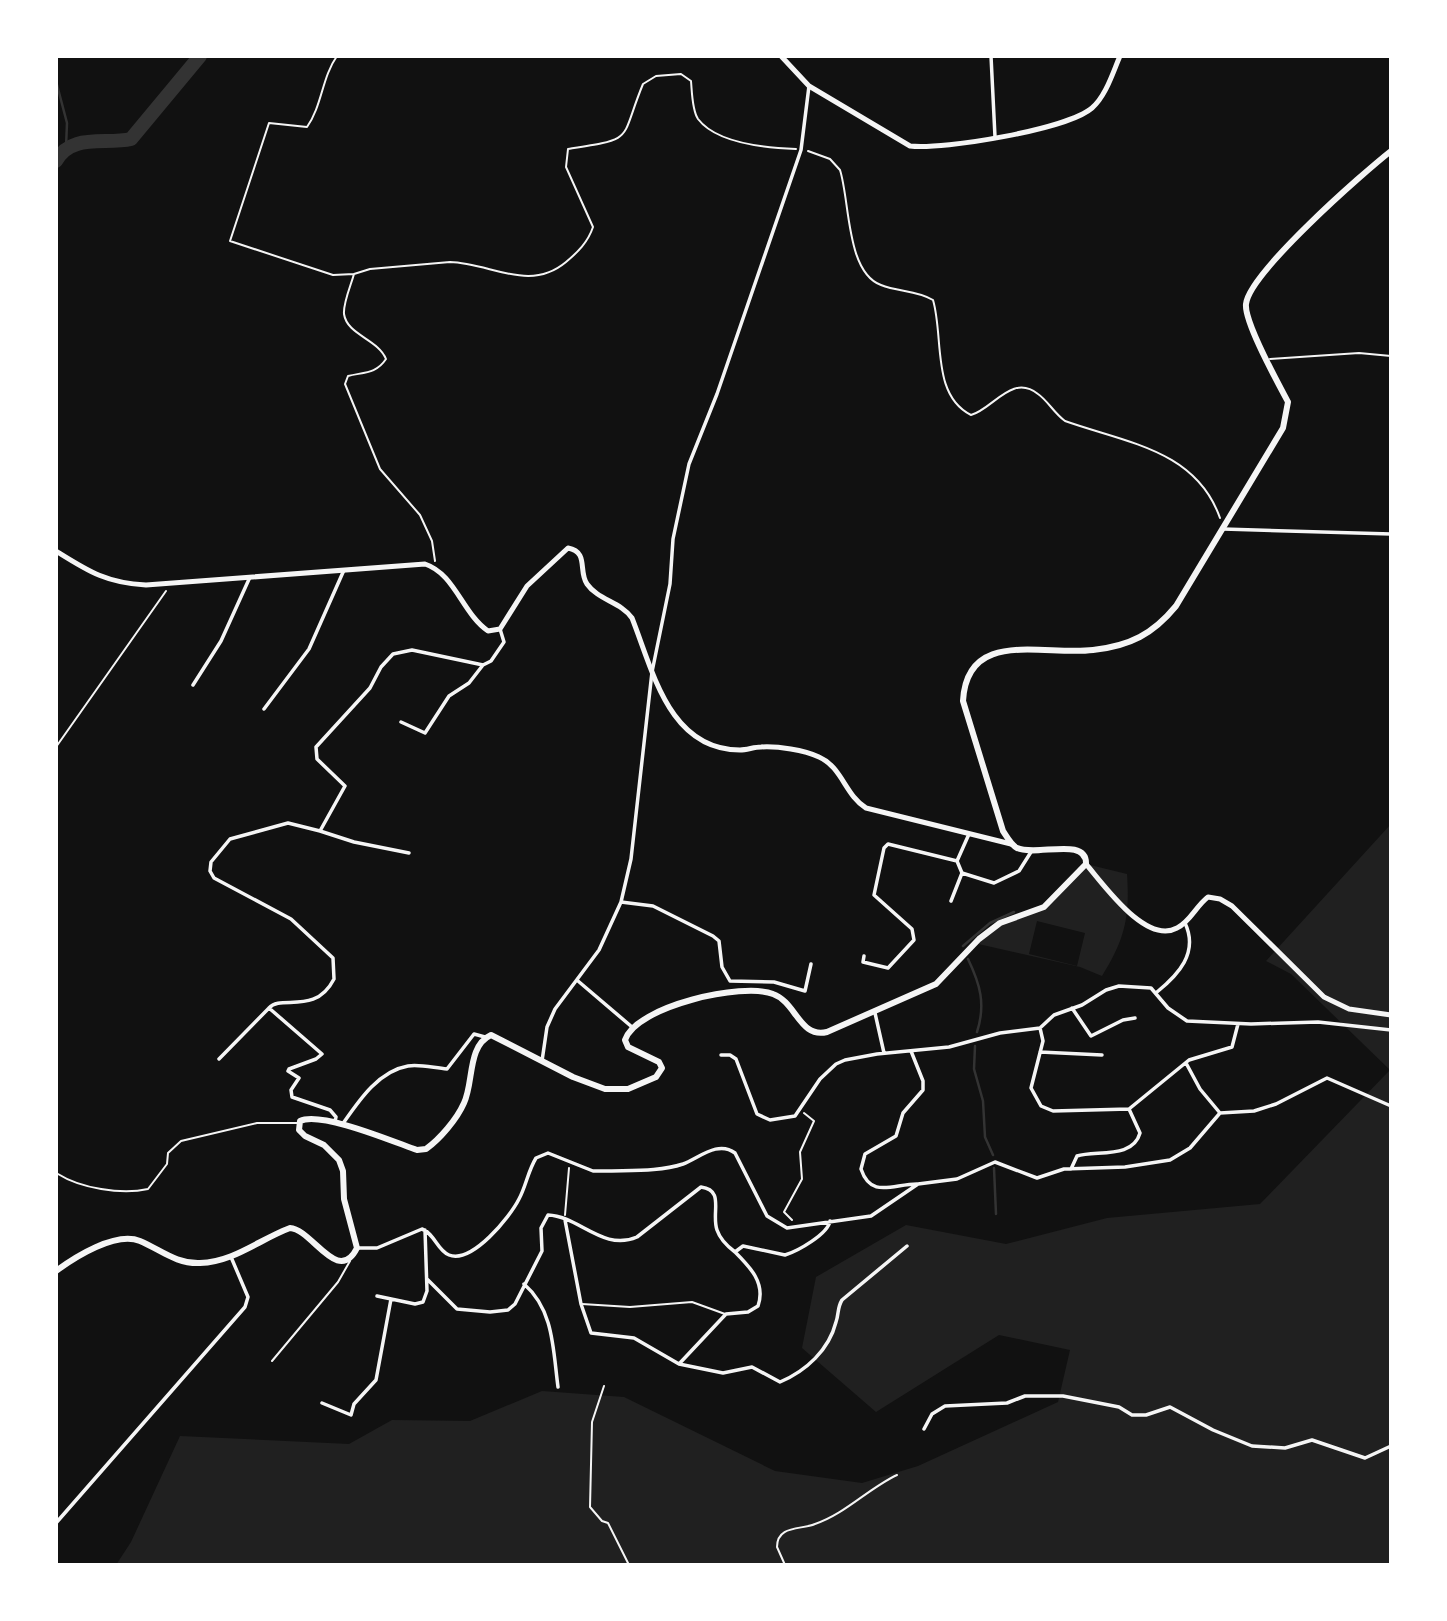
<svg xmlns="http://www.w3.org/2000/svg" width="1447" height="1621" viewBox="0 0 1447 1621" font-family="'PT Sans',sans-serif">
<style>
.green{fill:#202020;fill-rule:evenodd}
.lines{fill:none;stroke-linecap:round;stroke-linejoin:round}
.stream{stroke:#333;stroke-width:2.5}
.river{stroke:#333;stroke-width:14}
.path{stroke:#f5f5f5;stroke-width:2}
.service{stroke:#f5f5f5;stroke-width:2}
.minor{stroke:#f5f5f5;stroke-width:3.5}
.tertiary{stroke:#f5f5f5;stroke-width:5}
.secondary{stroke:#f5f5f5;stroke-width:5}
.primary{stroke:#f5f5f5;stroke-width:6}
</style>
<rect width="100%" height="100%" fill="#111"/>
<path class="green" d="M1391,824V1565H116L131,1542L180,1436L349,1444L392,1420L470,1421L542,1391L624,1397L775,1471L862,1483L918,1466L1058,1402L1070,1350L999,1335L876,1412L802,1348L816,1277L906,1225L1006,1244L1107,1218L1260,1204L1390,1070L1291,974L1266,961Z
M1086,864L1127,874C1130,917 1125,939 1102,976L1080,967L974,943L1000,923L1044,907ZM1037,921L1085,933L1077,966L1029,954Z"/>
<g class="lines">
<path class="stream" d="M56,81L67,123L66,147
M963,946L990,923L1014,912
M968,959C980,984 986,1004 977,1032
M975,1046L974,1069L983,1101L985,1137L993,1155
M994,1168L996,1214"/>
<path class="river" d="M56,161C71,133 105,145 131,139L200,56"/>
<path class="path" d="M337,56C322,77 322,106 307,127L269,123L230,241L333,275L354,274
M345,56H420
M808,151L830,159L840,170C850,201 846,272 881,285C898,292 917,290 933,300C944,337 931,395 971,415C993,409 1012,373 1038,394C1048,401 1054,413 1065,421C1127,443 1196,450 1220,518
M435,561L432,541L420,515L380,469L345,384L348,376C364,372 376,374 386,359C378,339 347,335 344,314C343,303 351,285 354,274L370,269L450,262C491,263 529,293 566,262C578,252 588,242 593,227L566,167L568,149C637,138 619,142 643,84L656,76L681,74L691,81C692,92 692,110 698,119C717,144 768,148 796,149
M56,747L166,591
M565,1215L569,1168
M792,1220L784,1212L802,1179L800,1152L814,1121L804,1113
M604,1386L592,1422L590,1507L602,1521L608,1523L629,1565
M785,1565L777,1547C777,1525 801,1530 815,1524C845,1514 869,1488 897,1475"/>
<path class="service" d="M1270,359L1359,353L1391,356
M58,1174C80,1188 121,1195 148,1189L167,1164L168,1153L181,1141L257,1123H299
M582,1304L630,1307L692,1302L725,1314
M272,1361L338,1282L350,1261"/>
<path class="minor" d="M991,56L995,137
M1223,529L1391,534
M193,685L221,641L250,577
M264,709L309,649L344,570
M401,722L425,733L449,696L469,683L483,665
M320,831L354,842L409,853
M957,861L962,873L994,883L1019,871L1031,852
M951,901L962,873
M621,902L653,906L713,936L719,941L722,967L730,981L774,982L805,991L811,964
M864,956L863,962L888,968L914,940L912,929L874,895L884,848L888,844L957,861L969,834
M578,981L632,1027
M1157,992C1178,975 1199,953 1185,923
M1072,1008L1091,1036L1123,1020L1135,1018
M875,1013L884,1053
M911,1051L923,1081V1090L903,1113L896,1136L865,1154L861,1169C871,1199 893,1184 917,1184
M1040,1052L1102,1055
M721,1055H730L736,1059L757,1114L770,1120L795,1116L820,1079L836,1064L845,1060L877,1054L949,1047L1000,1033L1040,1028
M219,1059L269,1008
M542,1061L547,1027L555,1009L599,950L621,902L631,859L652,672L670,584L673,539L689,464L717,394L801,150L809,86
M1186,1063L1200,1089L1220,1113
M1129,1109L1189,1060L1232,1047L1238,1024
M335,1121L336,1117L330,1110L292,1097L291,1090L299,1078L288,1071L289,1069L316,1059L322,1054L269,1008C281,994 315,1016 334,979L333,958L291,919L214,878L210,871L211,862L230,839L288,823L320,831L345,786L317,759L316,747L370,688L381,667L393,654L412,650L483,665L491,661L504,642L500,629
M342,1125C358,1102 378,1071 408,1066C420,1064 434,1068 447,1069L474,1034L485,1037
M1071,1169L1077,1156C1096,1150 1133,1159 1140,1133L1129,1109L1053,1111L1041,1106L1031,1088L1043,1041L1040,1028L1054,1015L1082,1005L1106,990L1119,986L1151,988L1168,1008L1187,1021L1251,1024L1318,1022L1391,1030
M565,1220L581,1304L591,1333L634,1338L679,1364L723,1373L752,1367L780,1382C806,1371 829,1350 836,1322C839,1314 837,1308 842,1300L907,1246
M357,1248H377L422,1229C435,1234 437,1250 449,1255C472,1264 510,1217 519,1199C526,1186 528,1171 536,1158L548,1153L593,1171H604C630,1170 659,1172 683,1164C699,1158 718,1140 735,1153L767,1216L787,1228L871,1216L918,1184L957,1179L995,1162L1037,1178L1064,1169L1125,1167L1170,1160L1190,1148L1220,1113L1254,1111L1276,1104L1327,1078L1391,1106
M427,1279L457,1309L490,1312L508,1310L515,1304L542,1251L541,1228L548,1215C579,1216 603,1252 637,1237L701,1187C725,1190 711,1213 717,1230C720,1239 727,1246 735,1252L743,1246L785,1255C798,1251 828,1234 830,1221
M524,1284C554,1310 553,1350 558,1387
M377,1296L415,1304L423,1302L427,1291L425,1230
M679,1364L726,1314L748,1312L758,1306C766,1283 750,1267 735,1252
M322,1403L351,1415L354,1404L376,1380L391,1299
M924,1429L932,1414L945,1406L1007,1403L1025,1396H1063L1119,1407L1132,1415H1146L1170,1407L1213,1430L1252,1446L1285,1448L1312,1440L1365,1458L1391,1446
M56,1523L245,1307L248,1297L231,1257"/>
<path class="tertiary" d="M781,56L809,86L910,146C944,150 1068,129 1092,108C1106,96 1113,72 1120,56
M56,551C88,571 106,583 146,585L425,564C455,574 462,613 488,631L500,629L527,586L568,548C589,552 578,571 587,584C598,600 621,602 632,618C653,671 669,750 740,750C747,750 754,747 761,747C778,746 804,750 819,757C842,767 845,795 866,808L1011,844"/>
<path class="secondary" d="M1086,864C1104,885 1146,945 1177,928C1190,922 1196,906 1208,897L1220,899L1232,906L1324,997L1349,1009L1391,1015"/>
<path class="primary" d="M56,1271C75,1257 116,1231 140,1241C161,1250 176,1264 200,1263C234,1262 260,1239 290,1228C312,1229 338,1286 357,1248L344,1199L343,1171L339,1160L324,1145L305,1136L299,1130L300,1121C321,1111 394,1142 417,1150L426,1149C440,1139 457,1119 464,1103C474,1082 467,1046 491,1035L573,1077L605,1089H628L656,1077L662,1068L659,1062L628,1047L625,1040C636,1006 743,982 773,994C796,1002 800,1039 827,1032L936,984L979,939L1000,923L1044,907L1086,864C1087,836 1036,857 1017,848C1011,845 1007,837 1003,831L963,701C967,628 1043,656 1093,650C1130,646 1153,634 1176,606L1283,428L1288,402C1278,383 1244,322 1246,304C1249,273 1363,173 1391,151"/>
</g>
<rect width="1447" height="1621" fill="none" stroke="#ffffff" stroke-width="116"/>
</svg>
